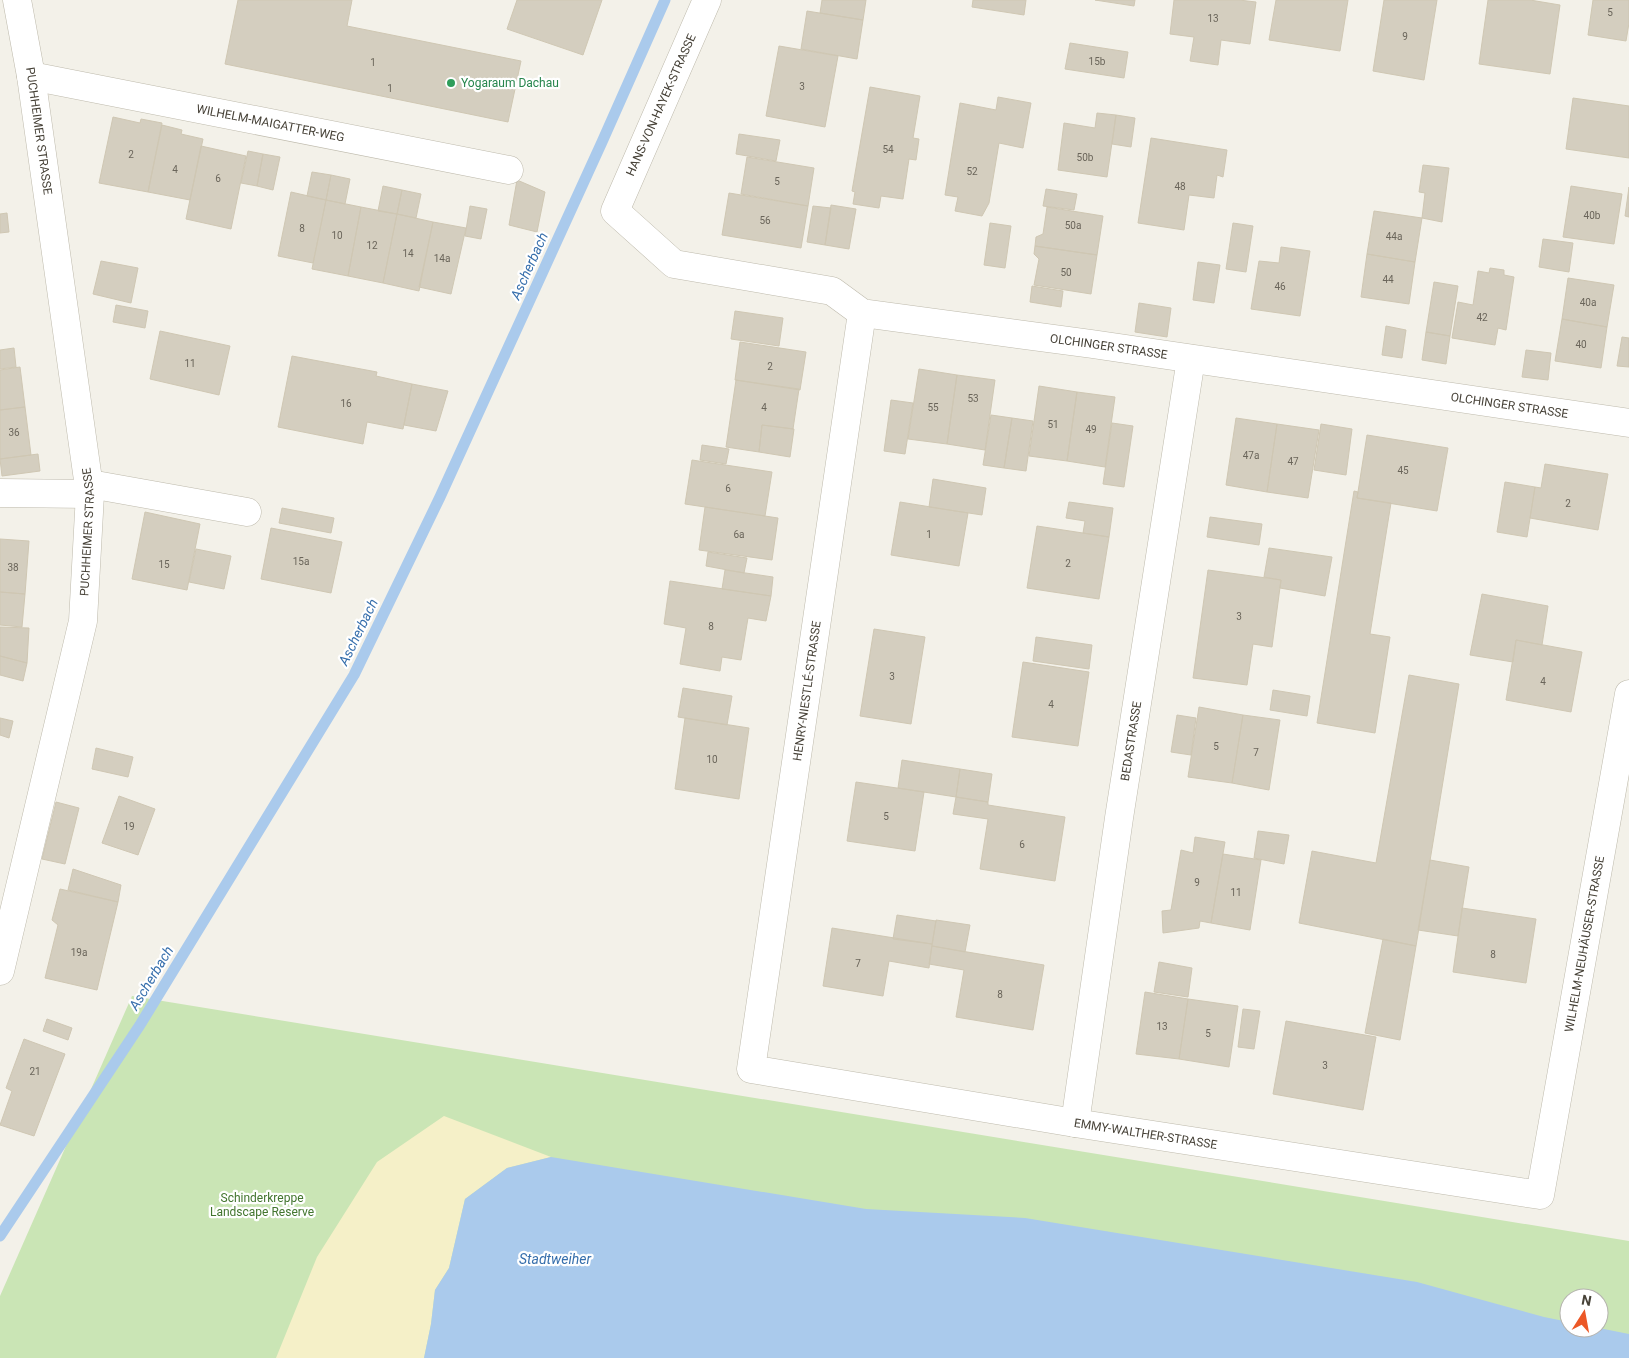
<svg xmlns="http://www.w3.org/2000/svg" width="1629" height="1358" viewBox="0 0 1629 1358" font-family="Roboto,sans-serif">
<style>
.green{fill:#cae5b5;fill-rule:evenodd}
.sand{fill:#f5f0c8}
.water{fill:#aacaec}
.lines{fill:none;stroke-linecap:round;stroke-linejoin:round}
.stream{stroke:#aacaec;stroke-width:11}
.building{fill:#d4cebf;stroke:#cfc7b3}
.street-casing{stroke:#bebaac;stroke-width:29}
.street{stroke:#fff;stroke-width:28}
.leisure-dot{fill:#2e9e5b;stroke:#fff;stroke-width:2}
.labels{text-anchor:middle;dominant-baseline:central;stroke-width:4.5;stroke-linejoin:round;paint-order:stroke}
.number-label{font-size:10px;fill:#6a655a}
.leisure-label{font-size:12px;fill:#27864d;stroke:#fff;text-anchor:start}
.street-label{font-size:12px;fill:#474238;stroke:#fff}
.park-label{font-size:12px;fill:#42752e;stroke:#fff}
.water-label{font-size:14px;font-style:italic;fill:#376fac;stroke:#fff}
</style>
<rect width="100%" height="100%" fill="#f3f1e9"/>
<path class="green" d="M132,996L1629,1241V1358H0V1296ZM1569,1298H1599V1328H1569Z"/>
<path class="sand" d="M444,1116L551,1157L507,1168L465,1199L449,1268L435,1290L431,1324L424,1358H276L317,1257L377,1162Z"/>
<path class="water" d="M551,1157L866,1209L1025,1218L1417,1282L1544,1317L1569,1322V1328H1599L1629,1334V1358H424L431,1324L435,1290L449,1268L465,1199L507,1168Z"/>
<g class="lines">
<path class="stream" d="M0,1236L140,1025L354,675L440,497L602,142L665,0"/>
</g>
<path class="building" d="M238,0H352L347,26L521,61L508,122L225,64Z
M517,0H602L583,55L507,29Z
M822,0H866L863,20L820,13Z
M973,0H1026L1024,15L972,7Z
M1095,0H1135L1134,6Z
M1174,0H1239L1256,2L1250,44L1221,40L1218,65L1190,61L1194,37L1170,34Z
M1276,0H1348L1340,51L1269,40Z
M1384,0H1437L1424,80L1373,71Z
M1488,0H1530L1560,5L1550,74L1479,64Z
M1593,0H1629V23L1626,41L1588,35Z
M807,11L863,20L857,59L801,49Z
M1070,43L1128,52L1124,78L1065,69Z
M779,46L838,56L825,127L766,116Z
M870,87L920,96L913,138L919,139L916,160L909,159L903,199L881,196L879,208L853,204L855,192L852,191Z
M998,97L1031,103L1023,148L999,143L989,203L982,216L955,211L958,197L945,195L960,103L996,110Z
M1573,98L1629,106V158L1566,149Z
M1097,113L1116,115L1107,177L1058,170L1064,123L1095,128Z
M1116,115L1135,118L1131,147L1112,144Z
M113,117L140,123L141,119L162,123L148,192L99,183Z
M162,125L182,130L181,134L203,139L190,200L148,192Z
M739,134L780,140L776,161L736,154Z
M1151,138L1227,150L1223,177L1217,175L1214,198L1189,195L1184,230L1138,223Z
M201,146L246,156L231,229L186,219Z
M248,151L263,154L257,186L241,183Z
M263,154L280,157L273,190L257,186Z
M747,157L814,168L808,206L741,194Z
M1423,165L1449,168L1442,222L1422,218L1425,193L1419,192Z
M312,172L331,175L326,200L307,196Z
M331,175L350,179L345,204L326,200Z
M517,180L545,192L537,232L509,225Z
M383,186L402,190L397,214L378,211Z
M1571,186L1622,194L1614,244L1563,237Z
M1629,187V217L1625,216Z
M1046,189L1077,194L1074,210L1043,206Z
M402,190L421,194L416,218L397,214Z
M291,192L326,200L313,263L278,256Z
M729,193L808,206L801,248L722,235Z
M326,200L361,207L348,276L312,269Z
M831,205L856,209L849,249L825,245Z
M470,206L487,209L481,239L465,236Z
M813,206L831,208L825,245L807,242Z
M361,207L397,214L383,283L348,276Z
M1047,207L1103,216L1097,255L1035,246L1036,237L1043,234Z
M1374,211L1422,218L1415,262L1367,254Z
M7,213L9,232L0,233V214Z
M397,214L433,222L419,291L383,283Z
M433,222L466,228L451,294L419,287Z
M990,223L1011,226L1005,268L984,265Z
M1233,223L1253,226L1246,272L1226,269Z
M1543,239L1573,243L1569,272L1539,267Z
M1035,246L1097,255L1091,294L1034,285L1039,259L1034,254Z
M1281,247L1310,251L1300,316L1251,309L1259,261L1279,263Z
M1367,254L1415,262L1409,304L1361,297Z
M101,261L138,268L131,303L93,294Z
M1198,262L1220,265L1214,303L1193,300Z
M1490,268L1504,270V275L1514,277L1506,330L1498,328L1495,345L1452,338L1458,302L1473,305L1478,271L1489,273Z
M1568,278L1614,285L1607,327L1562,319Z
M1434,282L1458,286L1450,336L1426,332Z
M1032,286L1063,291L1061,307L1030,302Z
M1139,303L1171,308L1167,337L1135,332Z
M116,305L148,311L145,328L113,322Z
M735,311L783,318L779,346L731,339Z
M1562,319L1607,327L1601,368L1555,361Z
M1386,326L1406,330L1402,358L1382,355Z
M160,331L230,346L219,395L150,379Z
M1426,332L1450,336L1446,364L1422,360Z
M1622,337L1629,338V367L1617,366Z
M740,342L806,352L800,390L735,380Z
M14,348L16,367L0,369V350Z
M1526,350L1551,353L1548,380L1522,377Z
M292,356L377,372L376,376L412,384L403,429L367,422L363,444L278,427Z
M20,367L25,407L0,410V370Z
M919,369L957,375L947,444L908,439Z
M957,375L995,380L985,450L947,444Z
M736,380L799,389L793,429L762,425L759,452L726,447Z
M412,384L448,391L436,431L404,425Z
M1039,386L1077,392L1067,461L1029,456Z
M1077,392L1115,397L1105,467L1067,461Z
M891,400L913,403L905,454L884,451Z
M25,407L31,455L0,459V410Z
M991,415L1012,418L1004,468L983,465Z
M1012,418L1033,421L1026,471L1004,468Z
M1236,418L1277,424L1267,492L1226,485Z
M1112,423L1133,426L1124,487L1103,484Z
M1277,424L1319,430L1308,498L1267,492Z
M1321,424L1352,429L1346,475L1314,470Z
M762,425L794,429L790,457L759,452Z
M1367,435L1448,448L1437,511L1357,498Z
M702,445L729,449L726,464L700,460Z
M38,454L40,471L2,476L0,459Z
M692,460L772,472L765,516L685,504Z
M1545,464L1608,474L1598,530L1530,518L1535,487L1541,488Z
M933,479L986,488L982,515L929,507Z
M1505,482L1535,487L1527,537L1497,532Z
M1354,491L1358,492L1357,498L1391,503L1370,634L1390,637L1375,733L1317,723Z
M900,502L968,513L959,566L891,555Z
M1069,502L1113,508L1109,537L1083,533L1085,521L1066,518Z
M705,507L778,518L772,560L699,550Z
M282,508L334,518L331,533L279,523Z
M145,512L200,524L187,590L132,579Z
M1210,517L1262,524L1259,545L1207,537Z
M1037,526L1109,537L1099,599L1027,588Z
M271,528L342,542L331,593L261,579Z
M0,539L29,541L25,594L0,592Z
M1269,548L1332,557L1325,596L1280,588L1281,580L1264,577Z
M196,549L231,556L224,589L189,582Z
M708,552L747,558L744,573L706,566Z
M725,570L773,577L771,596L722,589Z
M1208,570L1281,580L1272,647L1253,644L1247,685L1193,678Z
M670,581L771,596L766,621L748,618L741,660L722,657L720,671L680,664L686,628L664,624Z
M0,592L25,594L22,627L0,625Z
M1482,594L1548,606L1542,645L1516,640L1513,662L1470,655Z
M0,627L29,628L27,663L0,656Z
M874,629L925,637L911,724L860,716Z
M1036,637L1092,645L1089,669L1033,661Z
M1516,640L1582,652L1571,712L1506,700Z
M0,656L27,663L23,681L0,675Z
M1023,662L1089,672L1078,746L1012,737Z
M1409,675L1459,684L1416,946L1299,923L1312,851L1376,863Z
M683,688L732,696L727,725L678,717Z
M1273,690L1310,696L1307,716L1270,710Z
M1199,707L1243,715L1232,783L1188,777Z
M1177,715L1196,718L1191,755L1171,752Z
M1243,715L1280,720L1269,790L1232,783Z
M0,718L13,721L9,738L0,735Z
M685,718L749,728L739,799L675,789Z
M96,748L133,757L128,777L92,769Z
M902,760L960,769L956,797L898,788Z
M960,769L992,774L988,802L956,797Z
M856,782L924,792L915,851L847,841Z
M119,796L155,809L138,855L102,843Z
M956,797L988,802V805L1065,817L1055,881L980,869L988,819L953,814Z
M56,802L79,808L65,864L42,859Z
M1258,831L1289,835L1284,864L1254,858Z
M1195,837L1225,842L1211,923L1200,921L1199,928L1163,933L1162,911L1171,910L1181,850L1193,853Z
M1223,854L1261,860L1250,930L1211,923Z
M1430,860L1469,867L1458,936L1418,930Z
M73,869L121,885L118,902L68,890Z
M60,889L118,902L97,990L45,978L58,925L52,920Z
M1462,908L1536,919L1526,983L1453,972Z
M897,915L936,921L932,944L893,939Z
M936,920L970,925L965,952L932,946Z
M832,928L932,944L929,968L889,961L883,996L823,986Z
M1383,939L1416,946L1400,1040L1365,1033Z
M932,946L1044,965L1033,1030L956,1017L964,970L929,964Z
M1159,962L1192,968L1188,997L1154,992Z
M1145,992L1188,999L1179,1059L1136,1054Z
M1188,999L1238,1006L1229,1067L1179,1059Z
M1243,1009L1260,1011L1254,1049L1238,1047Z
M47,1019L72,1028L68,1040L43,1031Z
M1286,1021L1376,1037L1363,1110L1273,1094Z
M24,1039L65,1054L34,1136L0,1125L12,1091L6,1088Z"/>
<g class="lines">
<defs>
<g id="street">
<path id="s1" d="M707,0L615,211L674,264L832,291L862,313L1092,344L1629,423"/>
<path id="s2" d="M31,76L509,170"/>
<path id="s3" d="M862,313L751,1069L1075,1123L1540,1195L1629,694"/>
<path d="M90,484L247,512"/>
<path d="M0,493L90,494"/>
<path id="s4" d="M0,971L83,621L90,494L31,76L17,0"/>
<path id="s5" d="M1075,1123L1119,818L1191,359"/>
</g>
</defs>
<use href="#street" class="street-casing"/>
<use href="#street" class="street"/>
</g>
<circle class="leisure-dot" cx="451" cy="83" r="5"/>
<g class="labels">
<g class="number-label">
<text x="1610" y="12">5</text>
<text x="1213" y="18">13</text>
<text x="1405" y="36">9</text>
<text x="1097" y="61">15b</text>
<text x="373" y="62">1</text>
<text x="802" y="86">3</text>
<text x="390" y="88">1</text>
<text x="888" y="149">54</text>
<text x="131" y="154">2</text>
<text x="1085" y="157">50b</text>
<text x="175" y="169">4</text>
<text x="972" y="171">52</text>
<text x="218" y="178">6</text>
<text x="777" y="181">5</text>
<text x="1180" y="186">48</text>
<text x="1592" y="215">40b</text>
<text x="765" y="220">56</text>
<text x="1073" y="225">50a</text>
<text x="302" y="228">8</text>
<text x="337" y="235">10</text>
<text x="1394" y="236">44a</text>
<text x="372" y="245">12</text>
<text x="408" y="253">14</text>
<text x="442" y="258">14a</text>
<text x="1066" y="272">50</text>
<text x="1388" y="279">44</text>
<text x="1280" y="286">46</text>
<text x="1588" y="302">40a</text>
<text x="1482" y="317">42</text>
<text x="1581" y="344">40</text>
<text x="190" y="363">11</text>
<text x="770" y="366">2</text>
<text x="973" y="398">53</text>
<text x="346" y="403">16</text>
<text x="764" y="407">4</text>
<text x="933" y="407">55</text>
<text x="1053" y="424">51</text>
<text x="1091" y="429">49</text>
<text x="14" y="432">36</text>
<text x="1251" y="455">47a</text>
<text x="1293" y="461">47</text>
<text x="1403" y="470">45</text>
<text x="728" y="488">6</text>
<text x="1568" y="503">2</text>
<text x="739" y="534">6a</text>
<text x="929" y="534">1</text>
<text x="301" y="561">15a</text>
<text x="1068" y="563">2</text>
<text x="164" y="564">15</text>
<text x="13" y="567">38</text>
<text x="1239" y="616">3</text>
<text x="711" y="626">8</text>
<text x="892" y="676">3</text>
<text x="1543" y="681">4</text>
<text x="1051" y="704">4</text>
<text x="1216" y="746">5</text>
<text x="1256" y="752">7</text>
<text x="712" y="759">10</text>
<text x="886" y="816">5</text>
<text x="129" y="826">19</text>
<text x="1022" y="844">6</text>
<text x="1197" y="882">9</text>
<text x="1236" y="892">11</text>
<text x="79" y="952">19a</text>
<text x="1493" y="954">8</text>
<text x="858" y="963">7</text>
<text x="1000" y="994">8</text>
<text x="1162" y="1026">13</text>
<text x="1208" y="1033">5</text>
<text x="1325" y="1065">3</text>
<text x="35" y="1071">21</text>
</g>
<g class="leisure-label">
<text x="461" y="83">Yogaraum Dachau</text>
</g>
<g class="street-label">
<text transform="translate(661 105) rotate(-66)">HANS-VON-HAYEK-STRASSE</text>
<text stroke="none"><textPath href="#s2" startOffset="244">WILHELM-MAIGATTER-WEG</textPath></text>
<text transform="translate(39 131) rotate(82)">PUCHHEIMER STRASSE</text>
<text stroke="none"><textPath href="#s1" startOffset="756">OLCHINGER STRASSE</textPath></text>
<text stroke="none"><textPath href="#s1" startOffset="1161">OLCHINGER STRASSE</textPath></text>
<text stroke="none"><textPath href="#s4" startOffset="449">PUCHHEIMER STRASSE</textPath></text>
<text transform="translate(807 691) rotate(-82)">HENRY-NIESTLÉ-STRASSE</text>
<text stroke="none"><textPath href="#s5" startOffset="386">BEDASTRASSE</textPath></text>
<text stroke="none"><textPath href="#s3" startOffset="1818">WILHELM-NEUHÄUSER-STRASSE</textPath></text>
<text stroke="none"><textPath href="#s3" startOffset="1164">EMMY-WALTHER-STRASSE</textPath></text>
</g>
<g class="park-label">
<text x="262" y="1198">Schinderkreppe<tspan x="262" dy="14">Landscape Reserve</tspan></text>
</g>
<g class="water-label">
<text transform="translate(529 266) rotate(-66)">Ascherbach</text>
<text transform="translate(358 632) rotate(-64)">Ascherbach</text>
<text transform="translate(151 978) rotate(-59)">Ascherbach</text>
<text x="555" y="1259">Stadtweiher</text>
</g>
</g>
<g transform="translate(1584 1313) rotate(11)"><circle r="24" fill="#ffffff" stroke="#b5b3af"/>
<path d="M0-4L9 19L0 12L-9 19Z" fill="#ec5827"/>
<text y="-8" font-size="14" font-weight="bold" text-anchor="middle" fill="#474238">N</text>
</g>
</svg>
